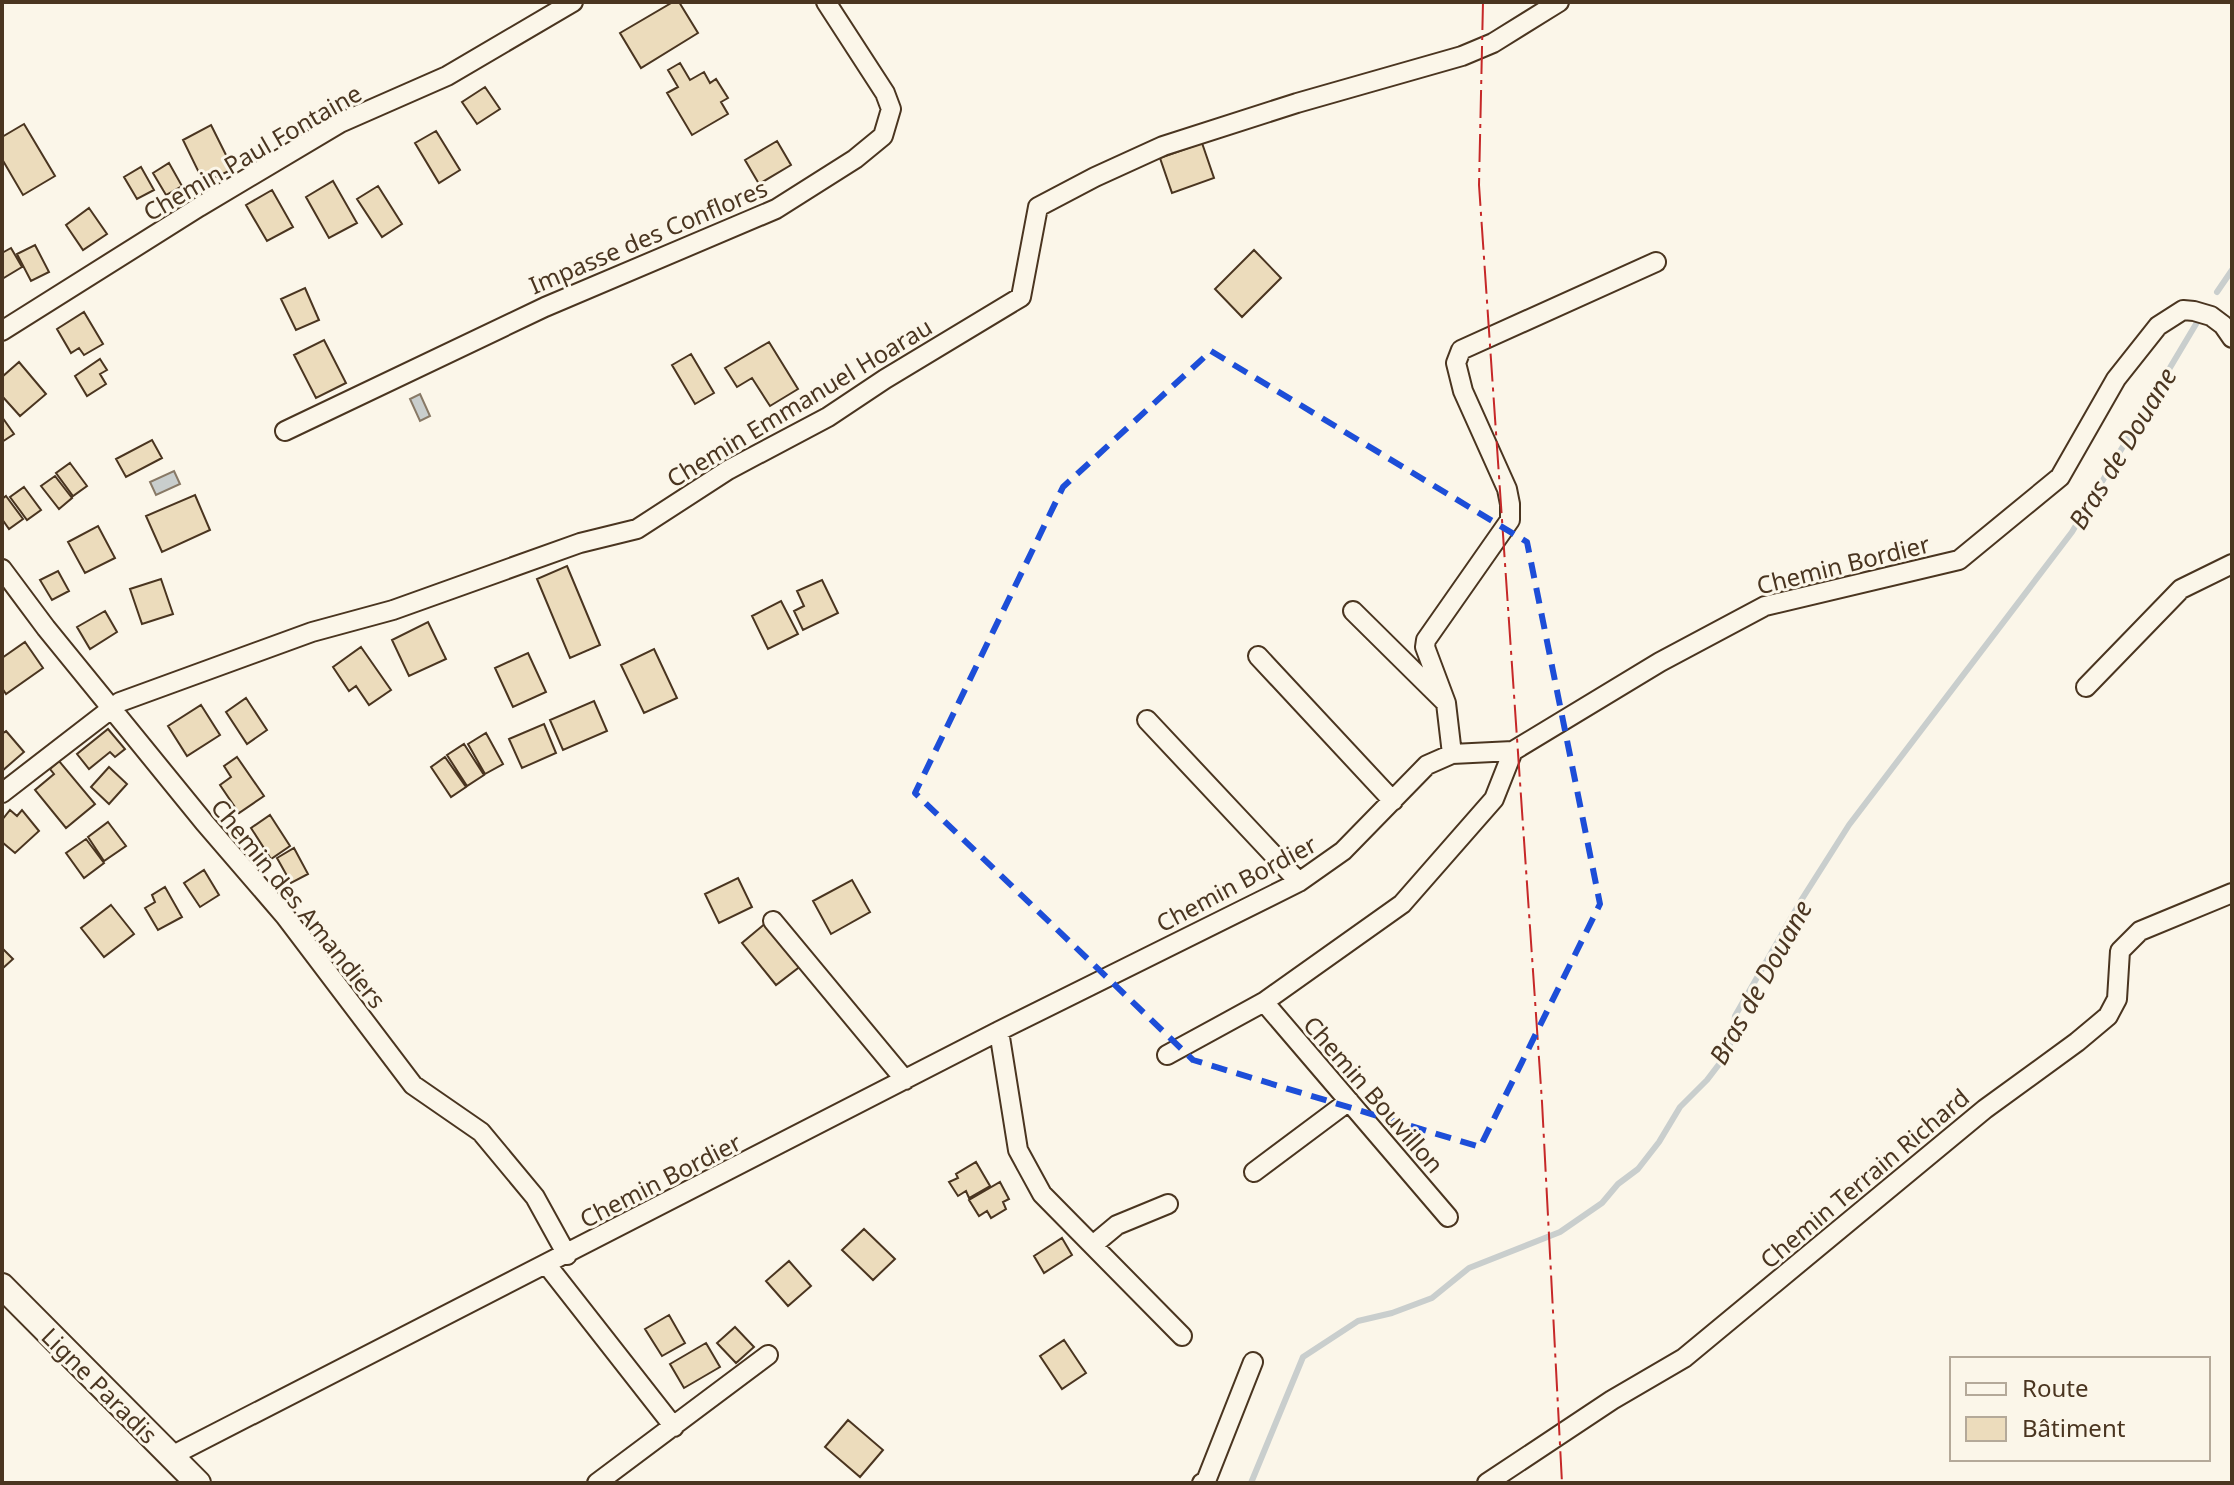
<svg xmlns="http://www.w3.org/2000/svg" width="2234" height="1485" viewBox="0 0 2234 1485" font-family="'Noto Sans',sans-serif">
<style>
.water{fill:#c9cecd;stroke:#887966;stroke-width:2}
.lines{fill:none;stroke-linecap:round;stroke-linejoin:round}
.stream{stroke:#c9cecd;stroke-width:6}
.building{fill:#ecdcbc;stroke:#4a3520;stroke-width:2}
.street-casing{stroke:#4a3520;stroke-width:22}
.secondary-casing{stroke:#4a3520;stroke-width:28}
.street{stroke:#fbf6e9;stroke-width:18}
.secondary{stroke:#fbf6e9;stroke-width:24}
.power{stroke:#c62828;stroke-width:2;stroke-dasharray:28 6 4 6;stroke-linecap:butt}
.marked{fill:none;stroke:#1d4ed8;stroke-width:6;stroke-dasharray:16 10;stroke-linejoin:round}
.labels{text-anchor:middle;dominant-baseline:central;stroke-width:6;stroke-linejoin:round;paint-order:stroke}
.street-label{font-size:24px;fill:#4a3520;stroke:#fbf6e9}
.water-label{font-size:26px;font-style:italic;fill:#4a3520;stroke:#fbf6e9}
</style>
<rect width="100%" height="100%" fill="#fbf6e9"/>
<path class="water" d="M420,394L430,416L420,421L410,399Z
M174,471L180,484L156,495L150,482Z"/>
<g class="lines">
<path class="stream" d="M2217,292L2232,270
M1251,1483L1303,1357L1358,1321L1392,1313L1432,1298L1469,1268L1560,1232L1602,1203L1618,1184L1638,1169L1659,1142L1680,1107L1707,1080L1720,1063L1732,1040L1735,1016L1802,899L1849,825L2072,532L2199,319"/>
</g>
<path class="building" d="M673,2H679L698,33L641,68L620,33Z
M680,63L690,80L704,72L710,83L716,79L728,98L721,102L728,114L692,135L667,93L678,87L668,70Z
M485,87L500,109L477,124L462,102Z
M24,124L55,176L23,195L2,159V137Z
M211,125L233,169L204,183L183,140Z
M436,131L460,170L439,183L415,143Z
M777,141L791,165L759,184L745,160Z
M1202,143L1214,178L1172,193L1160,158Z
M169,163L182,186L166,195L153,173Z
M141,167L154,190L137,199L124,177Z
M333,181L357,223L329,238L306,197Z
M378,186L402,224L382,237L357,199Z
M272,190L293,227L267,241L246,205Z
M89,208L107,234L83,250L66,225Z
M35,245L49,272L31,281L17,254Z
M11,248L22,267L2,279V253Z
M1254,250L1281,278L1242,317L1215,289Z
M305,288L319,320L296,330L281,299Z
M84,312L103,344L84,355L79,348L71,353L57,329Z
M324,340L346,383L316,398L294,355Z
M769,342L798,389L770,406L752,378L737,387L725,368Z
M691,354L714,393L695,404L672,365Z
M100,359L107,370L100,374L106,384L87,396L75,376Z
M19,362L46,394L20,416L2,396V377Z
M2,417L14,434L2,442Z
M152,440L162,458L126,477L116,459Z
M70,463L87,486L73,496L56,473Z
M55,476L72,498L59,509L41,486Z
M24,487L41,510L27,520L10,497Z
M195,495L210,530L162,552L146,516Z
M6,496L23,519L9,529L2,519V499Z
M98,526L115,558L85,573L68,542Z
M567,566L600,645L570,658L537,579Z
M58,571L69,591L52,600L40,580Z
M161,579L173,614L142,624L130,589Z
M822,580L838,613L803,630L794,611L804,606L797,591Z
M781,601L798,634L768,649L752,616Z
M105,611L117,632L90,649L77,627Z
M428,622L446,659L409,676L392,640Z
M25,642L43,668L6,694L2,688V658Z
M361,647L391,690L369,705L356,686L349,691L333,667Z
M654,649L677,698L644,713L621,665Z
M528,653L546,692L513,707L495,668Z
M246,698L267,730L247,744L226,712Z
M594,701L607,731L563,750L550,720Z
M201,705L220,735L187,756L168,726Z
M544,724L556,753L522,768L509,739Z
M108,729L125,749L115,757L110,752L89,769L77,754Z
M6,731L24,752L2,771V734Z
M486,733L503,764L485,774L468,744Z
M464,744L484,775L467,786L447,755Z
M237,757L264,796L239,813L220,785L231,777L224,766Z
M445,757L466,787L451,797L431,767Z
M59,761L95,804L66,828L35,790L54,774L50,769Z
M109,767L127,784L109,804L91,787Z
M10,810L17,816L22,810L39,831L15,853L2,842V820Z
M270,815L290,846L271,859L251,828Z
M108,822L126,846L104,861L88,837Z
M86,839L104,863L84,878L66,853Z
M294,848L308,874L291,883L277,858Z
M204,870L219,895L200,907L184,883Z
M738,878L752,907L719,923L705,894Z
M852,880L870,912L831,934L813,901Z
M165,887L182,917L158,930L145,908L155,902L152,895Z
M111,905L134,934L104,957L81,928Z
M767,922L802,965L776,985L742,943Z
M2,948L13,959L2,969Z
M976,1162L990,1186L969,1198L966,1191L958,1196L949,1182L958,1178L956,1174Z
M1000,1182L1009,1199L1003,1202L1006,1209L991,1218L987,1211L979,1216L969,1200Z
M864,1229L895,1259L873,1280L842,1250Z
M1062,1238L1072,1255L1044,1273L1034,1256Z
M789,1261L811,1286L788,1306L766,1281Z
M669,1315L685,1343L662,1356L645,1329Z
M735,1327L754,1347L736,1363L717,1343Z
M1064,1340L1086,1373L1062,1389L1040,1356Z
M706,1343L720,1367L684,1388L670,1364Z
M848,1420L883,1450L860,1477L825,1447Z"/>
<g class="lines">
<defs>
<path id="street" d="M2,331L199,207L340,123L447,76L573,2
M285,431L545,307L776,209L855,159L883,136L891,109L885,93L826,2
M2,569L46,628L204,822L285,916L413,1085L481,1132L535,1197L567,1255
M1353,611L1446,703L1452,754
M1258,656L1393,801
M2086,687L2181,589L2232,564
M1446,703L1425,647L1426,640L1510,520V504L1507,489L1463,391L1456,363L1461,350L1656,262
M1147,720L1299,882
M2,793L120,702L312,632L393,610L580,543L637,529L728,470L828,417L885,379L1021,297L1038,207L1095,177L1163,146L1297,103L1462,56L1493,43L1559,2
M773,921L905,1080
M1264,1002L1448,1217
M999,1031L1018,1150L1042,1194L1182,1336
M1167,1055L1264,1002L1402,904L1494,799L1513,751
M1254,1172L1349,1101
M1093,1245L1117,1225L1168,1204
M547,1265L674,1427
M173,1459L181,1451L999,1031L1299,882L1343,851L1427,765L1452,754L1513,751L1660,662L1765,606L1959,560L2060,477L2116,379L2158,326L2183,310L2194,311L2211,316L2223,325L2232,338
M597,1483L768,1355
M1202,1483L1206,1481L1253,1362
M1487,1483L1612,1400L1684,1358L1985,1109L2077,1042L2108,1016L2117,999L2120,951L2140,931L2232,893"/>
<path id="secondary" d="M2,1286L198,1483"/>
</defs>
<use href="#street" class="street-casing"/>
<use href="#secondary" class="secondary-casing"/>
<use href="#street" class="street"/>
<use href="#secondary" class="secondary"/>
<path class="power" d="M1483,2L1479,185L1542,1102L1562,1483"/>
</g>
<path class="marked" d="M1211,351L1527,542L1600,904L1480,1147L1193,1060L915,793L1063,487Z"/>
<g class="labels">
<g class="street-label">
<text transform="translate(252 152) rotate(-30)">Chemin Paul Fontaine</text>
<text transform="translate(648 236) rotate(-23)">Impasse des Conflores</text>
<text transform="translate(799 402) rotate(-31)">Chemin Emmanuel Hoarau</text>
<text transform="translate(1843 564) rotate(-14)">Chemin Bordier</text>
<text transform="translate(1236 883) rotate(-28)">Chemin Bordier</text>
<text transform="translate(299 903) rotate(51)">Chemin des Amandiers</text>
<text transform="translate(1374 1094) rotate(49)">Chemin Bouvillon</text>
<text transform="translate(1864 1178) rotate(-40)">Chemin Terrain Richard</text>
<text transform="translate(660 1180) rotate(-27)">Chemin Bordier</text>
<text transform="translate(100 1385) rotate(45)">Ligne Paradis</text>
</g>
<g class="water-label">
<text transform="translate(2122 448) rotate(-59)">Bras de Douane</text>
<text transform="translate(1760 982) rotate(-61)">Bras de Douane</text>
</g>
</g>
<rect width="2234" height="1485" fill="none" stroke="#4a3520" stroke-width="8"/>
<rect x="1950" y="1357" width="260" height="104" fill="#fbf6e9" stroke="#b4a999" stroke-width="2"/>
<rect x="1966" y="1383" width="40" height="12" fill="#fbf6e9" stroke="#b4a999" stroke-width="2"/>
<text x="2022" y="1397" font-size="24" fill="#4a3520">Route</text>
<rect x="1966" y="1417" width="40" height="24" fill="#ecdcbc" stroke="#b4a999" stroke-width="2"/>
<text x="2022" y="1437" font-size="24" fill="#4a3520">Bâtiment</text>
</svg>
